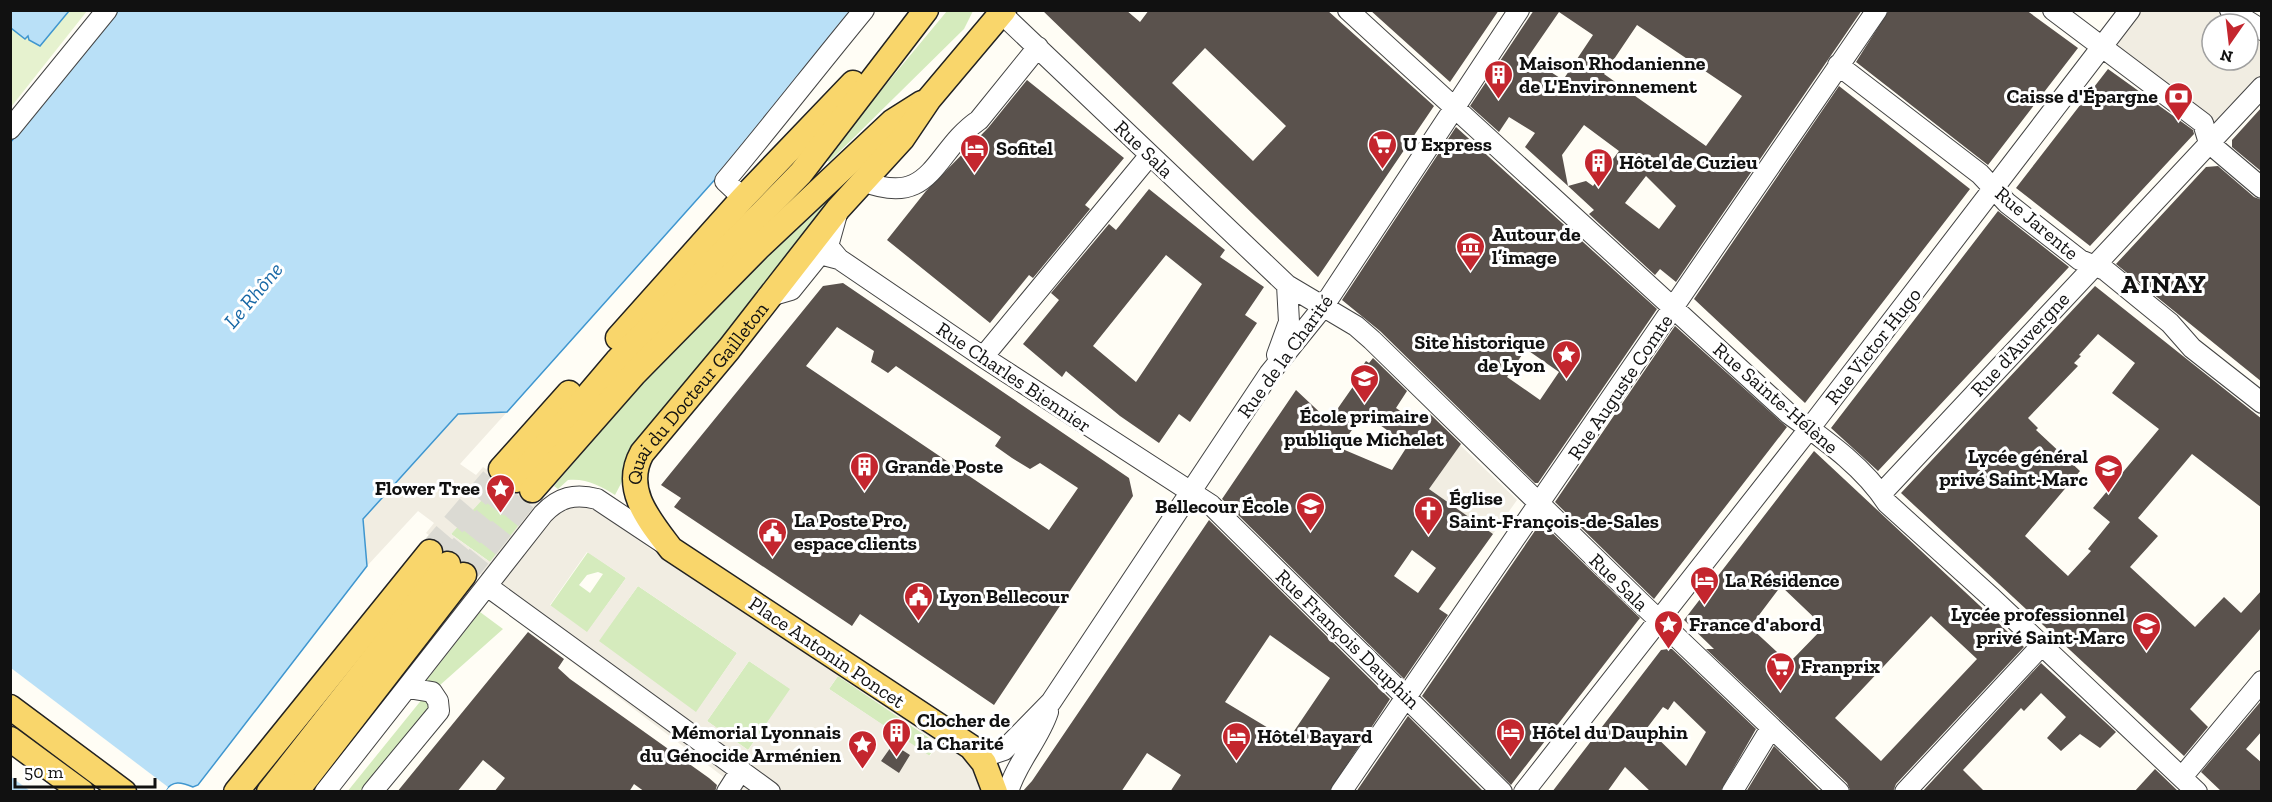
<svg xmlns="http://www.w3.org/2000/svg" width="2272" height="802" viewBox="0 0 2272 802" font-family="'Zilla Slab',serif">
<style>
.green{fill:#d5ebbd;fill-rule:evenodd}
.pitch{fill:#e6f2cf}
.plaza{fill:#f1ede2;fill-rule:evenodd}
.water{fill:#b9e0f7;stroke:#3f96cf;stroke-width:1.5}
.pier{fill:#fffdf5}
.building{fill:#5a524d;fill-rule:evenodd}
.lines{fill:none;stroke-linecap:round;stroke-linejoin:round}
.major-tunnel{stroke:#dbdad3;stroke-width:24;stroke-dasharray:24 12;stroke-linecap:butt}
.minor-casing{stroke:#444;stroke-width:22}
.major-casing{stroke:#222;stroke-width:27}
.minor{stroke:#fff;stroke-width:20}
.major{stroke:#f9d66b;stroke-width:24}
.labels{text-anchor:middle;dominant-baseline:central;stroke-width:6;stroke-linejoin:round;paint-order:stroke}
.poi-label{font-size:20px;font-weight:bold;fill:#111;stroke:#fff;text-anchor:start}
.street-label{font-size:20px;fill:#111;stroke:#fff}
.water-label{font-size:21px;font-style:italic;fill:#1768a6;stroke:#fff}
.district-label{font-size:26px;font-weight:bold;letter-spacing:1.5px;fill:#111;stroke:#fff}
</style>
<rect width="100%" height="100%" fill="#fffdf5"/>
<path class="green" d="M947,11H973L964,29L829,162L825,158Z
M848,177L850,180L634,448L627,472L615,495C601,486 586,478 568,480L558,489L554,486L665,356Z
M492,488L529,513L490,562L451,534Z
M588,552L626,578L587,633L550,606ZM598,572L603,574L590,593L579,585L587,575Z
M638,586L737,653L696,713L598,641Z
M480,612L503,629L439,686L426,681Z
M749,661L791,689L748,750L707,721Z
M838,676L938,744L929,756L829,689Z
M423,698L433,704L365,791L347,792Z"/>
<path class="pitch" d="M11,11H87L11,107Z"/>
<path class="plaza" d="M2130,11H2230L2261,30V87L2209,143L2203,123L2103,46ZM2212,24H2248V60H2212Z
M507,412L460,464L476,475L483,467L547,510L587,504L672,564L962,756L972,768L982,791H742L489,599L498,587L426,533L434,523L418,511L367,566L363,519L458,414ZM492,489L528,513L490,562L451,534ZM587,552L626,578L587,632L550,605ZM638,586L737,653L696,712L599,641ZM749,661L790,689L748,750L707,721ZM838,676L938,743L930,756L829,689ZM893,744L910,755L899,773L881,761Z
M1460,445L1517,500L1493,534L1429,489Z"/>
<path class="water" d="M10,11L11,10L69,11L40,46L29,40L28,36L25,39L11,28Z
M118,11H854L795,90L507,412L458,414L363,519L367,566L198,785L193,787C181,782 173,780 165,791H11L10,143Z"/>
<path class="pier" d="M11,668L168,787L165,792L30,791L10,776Z"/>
<path class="building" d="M1042,10H1126L1140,22L1149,10H1327L1434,106L1318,277ZM1205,48L1286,126L1253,161L1172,83Z
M1370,10H1499L1450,82Z
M1534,10H1862L1676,282L1660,269L1655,275L1589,214L1594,210L1568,186L1586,181L1593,186L1619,151L1584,125L1562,155L1568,186L1525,147L1535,133L1509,117L1499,132L1470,106ZM1559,12L1593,35L1563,80L1528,57ZM1637,25L1742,96L1706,146L1604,74ZM1646,176L1676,206L1659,229L1625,203Z
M1889,10H2026L2078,48L1988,165L1856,62Z
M2108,69L2193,130L2194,134L2090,246L2016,188Z
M1027,80L1124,158L1085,205L1090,209L1033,278L1029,275L990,323L887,240L926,191L988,128Z
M1839,86L1970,189L1805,403L1694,299Z
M2262,107V172L2232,147V140Z
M1456,127L1657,309L1538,483H1535L1380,331L1342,300ZM1526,349L1559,372L1540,400L1507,377Z
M2218,166L2254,197L2262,200V382L2116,264L2206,167Z
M1149,189L1225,250L1220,257L1264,287L1245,315L1257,323L1190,422L1179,414L1159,443L1120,416L1066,371L1062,377L1023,344L1059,300L1051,293L1109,224L1116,230ZM1166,255L1202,284L1136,382L1093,346Z
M1998,211L2069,267L1878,471L1831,428Z
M843,283L1129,478L1133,496L994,705L860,614L852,626L674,507L681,498L661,485L823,286ZM837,327L874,351L871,362L888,373L896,366L1001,437L995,446L1012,458L1030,469L1040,463L1078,488L1049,530L806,366Z
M2095,286L2262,419V508L2192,454L2138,518L2158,536L2130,567L2195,627L2224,597L2241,613L2262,590V627L2190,709L2208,727L2184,756L1901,493ZM2098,334L2135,363L2112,393L2159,429L2093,508L2110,522L2088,549L2091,551L2068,576L2025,536L2080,471L2036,430L2038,428L2028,418L2078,366L2074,363L2081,356L2079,355Z
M1675,326L1787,427L1654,599L1555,502Z
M1373,358L1407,391L1396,408L1422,426L1430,414L1461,444L1429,489L1493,534L1439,609L1448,615L1404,679L1222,499L1296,390L1329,421L1359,378L1355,376L1366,361L1369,363ZM1363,413L1408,445L1392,470L1340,448ZM1412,550L1436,568L1418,593L1394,576Z
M1814,451L2024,647L1896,784L1893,792H1851L1847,783L1706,649H1714L1684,620ZM1781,586L1824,627L1789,663L1750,627ZM1931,616L1977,659L1881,761L1835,718Z
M1209,520L1390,699L1329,792H1170L1181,775L1147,753L1121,792H1022L1032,781ZM1270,635L1330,678L1288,740L1225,702Z
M1541,522L1640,618L1511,785L1422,696Z
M528,632L564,659L558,668L570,679L709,778L717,785L715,792H645L634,784L629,792H494L505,778L483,760L457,792H397Z
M1668,649H1672L1756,729L1720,792H1651L1625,767L1607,792H1552L1661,650ZM1674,701L1706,732L1686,766L1647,728L1663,707L1668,710Z
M2041,663L2116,732L2100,748L2080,734L2061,751L2047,738L2066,717L2041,693L2024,711L2021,708L1963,770L1985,792H1922Z
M2262,700V731L2246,749L2262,763V792H2222L2201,772Z
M1408,716L1484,792H1356Z
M893,744L910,755L899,773L881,761Z
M1774,746L1821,792H1746Z
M2155,769L2179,792H2134Z"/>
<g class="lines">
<path class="major-tunnel" d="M430,552L501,469
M448,564L516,480
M464,575L532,490"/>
<defs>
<path id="minor" d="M1348,10L1789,414C1825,440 1863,466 1887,503L1992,598L2197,792
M2053,10L2203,123L2209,143
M2230,10L2262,30
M1001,13L1287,285L1356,326L1372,340L1640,602L1839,792
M1838,65L1980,174L2007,203L2080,260L2105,270L2170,323L2192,348L2262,403
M10,129L107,10
M2209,143L2262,188
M863,181C933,209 933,151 979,120L1038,47
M743,198L725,181C772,125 817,67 864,10
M837,214L828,246L839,259L983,357L1211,505L1502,792
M767,297L791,290L820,254L839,259
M1277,355L1289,322L1287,285
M983,357L1150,155
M1881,494L2262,87
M487,586L770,792
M971,747L992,754L1004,750L1051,702L1269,374L1323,307L1519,10
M2182,777L2262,681
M325,792L543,514C559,497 575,493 597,499L663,543
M372,792L439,711L438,701L432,692L408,688
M727,792L741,770
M1008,792C1016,763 1039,740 1048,712
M1341,792L1877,10
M1524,792L1816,420L2130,10
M1732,792L1771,728
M1905,792L2042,645"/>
<g id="major">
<path d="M618,338L743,198L853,83"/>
<path d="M501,469L569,393"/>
<path d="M516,480L617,361L801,173L926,10"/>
<path d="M532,490L634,374L758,248L892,122L922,103"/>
<path d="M10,707L124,792"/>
<path d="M10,739L82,792"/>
<path d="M236,792L430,552"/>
<path d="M269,792L448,564"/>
<path d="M296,792L464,575"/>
<path id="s1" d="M995,792L984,763L971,747L671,549C649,520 622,489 642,453L729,349L838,209L902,139L929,99L1004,10"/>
</g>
</defs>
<use href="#minor" class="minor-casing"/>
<use href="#major" class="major-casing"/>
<use href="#minor" class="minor"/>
<use href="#major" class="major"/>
</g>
<defs>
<symbol id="building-pin" viewBox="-11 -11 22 30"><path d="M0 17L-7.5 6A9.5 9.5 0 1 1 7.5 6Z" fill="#c4262e" stroke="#fff"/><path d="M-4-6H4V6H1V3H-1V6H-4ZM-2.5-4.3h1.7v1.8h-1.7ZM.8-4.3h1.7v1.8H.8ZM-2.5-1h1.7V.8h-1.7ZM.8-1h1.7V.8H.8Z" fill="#fff"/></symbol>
<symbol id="bank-pin" viewBox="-11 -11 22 30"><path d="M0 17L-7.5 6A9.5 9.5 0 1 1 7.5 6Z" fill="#c4262e" stroke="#fff"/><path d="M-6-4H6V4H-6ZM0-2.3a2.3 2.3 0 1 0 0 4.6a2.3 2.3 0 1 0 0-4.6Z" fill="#fff"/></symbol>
<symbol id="supermarket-pin" viewBox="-11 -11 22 30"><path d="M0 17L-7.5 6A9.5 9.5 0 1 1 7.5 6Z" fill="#c4262e" stroke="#fff"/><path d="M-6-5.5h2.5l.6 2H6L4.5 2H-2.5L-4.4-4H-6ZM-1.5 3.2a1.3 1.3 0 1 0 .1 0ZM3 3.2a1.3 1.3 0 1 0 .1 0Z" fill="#fff"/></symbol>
<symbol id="hotel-pin" viewBox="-11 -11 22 30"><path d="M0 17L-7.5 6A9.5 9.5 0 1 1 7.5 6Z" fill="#c4262e" stroke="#fff"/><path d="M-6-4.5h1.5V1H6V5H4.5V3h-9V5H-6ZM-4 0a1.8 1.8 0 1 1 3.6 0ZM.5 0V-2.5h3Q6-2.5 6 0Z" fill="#fff"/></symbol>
<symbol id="museum-pin" viewBox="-11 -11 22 30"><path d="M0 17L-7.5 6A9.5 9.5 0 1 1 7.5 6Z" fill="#c4262e" stroke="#fff"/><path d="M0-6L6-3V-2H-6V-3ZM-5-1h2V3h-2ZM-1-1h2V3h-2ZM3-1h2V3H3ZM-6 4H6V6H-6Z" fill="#fff"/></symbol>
<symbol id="sight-pin" viewBox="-11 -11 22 30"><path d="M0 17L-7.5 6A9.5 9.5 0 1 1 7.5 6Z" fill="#c4262e" stroke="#fff"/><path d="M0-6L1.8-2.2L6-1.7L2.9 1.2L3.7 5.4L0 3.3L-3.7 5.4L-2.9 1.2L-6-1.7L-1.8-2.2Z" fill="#fff"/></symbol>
<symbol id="school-pin" viewBox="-11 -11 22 30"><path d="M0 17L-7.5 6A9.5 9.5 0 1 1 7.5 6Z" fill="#c4262e" stroke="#fff"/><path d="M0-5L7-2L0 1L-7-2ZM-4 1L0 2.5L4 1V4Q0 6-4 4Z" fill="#fff"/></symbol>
<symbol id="university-pin" viewBox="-11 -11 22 30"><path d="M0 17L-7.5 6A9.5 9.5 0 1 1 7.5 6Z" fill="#c4262e" stroke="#fff"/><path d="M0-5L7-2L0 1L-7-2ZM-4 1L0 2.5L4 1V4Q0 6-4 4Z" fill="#fff"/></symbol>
<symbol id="church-pin" viewBox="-11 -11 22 30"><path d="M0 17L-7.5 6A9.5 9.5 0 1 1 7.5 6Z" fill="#c4262e" stroke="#fff"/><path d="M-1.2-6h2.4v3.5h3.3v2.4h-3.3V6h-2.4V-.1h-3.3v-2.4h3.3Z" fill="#fff"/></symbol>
<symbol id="civic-pin" viewBox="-11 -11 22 30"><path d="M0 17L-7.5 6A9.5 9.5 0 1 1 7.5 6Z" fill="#c4262e" stroke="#fff"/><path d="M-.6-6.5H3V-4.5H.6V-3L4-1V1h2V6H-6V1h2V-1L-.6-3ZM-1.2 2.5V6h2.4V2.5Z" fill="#fff"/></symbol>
</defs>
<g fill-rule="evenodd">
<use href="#building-pin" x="1482" y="58" width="33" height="45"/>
<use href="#bank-pin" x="2162" y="80" width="33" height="45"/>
<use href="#supermarket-pin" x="1366" y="128" width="33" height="45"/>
<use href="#hotel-pin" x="958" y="132" width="33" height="45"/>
<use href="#building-pin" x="1582" y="146" width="33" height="45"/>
<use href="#museum-pin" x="1454" y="230" width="33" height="45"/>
<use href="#sight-pin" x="1550" y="338" width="33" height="45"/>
<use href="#school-pin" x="1348" y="362" width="33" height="45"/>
<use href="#building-pin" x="848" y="450" width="33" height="45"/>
<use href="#school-pin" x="2092" y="452" width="33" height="45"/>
<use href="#sight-pin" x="484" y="472" width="33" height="45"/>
<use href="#university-pin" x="1294" y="490" width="33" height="45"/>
<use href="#church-pin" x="1412" y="494" width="33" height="45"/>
<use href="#civic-pin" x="756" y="516" width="33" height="45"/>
<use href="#hotel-pin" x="1688" y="564" width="33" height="45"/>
<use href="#civic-pin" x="902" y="580" width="33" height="45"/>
<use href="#sight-pin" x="1652" y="608" width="33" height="45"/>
<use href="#school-pin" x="2130" y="610" width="33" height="45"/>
<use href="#supermarket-pin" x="1764" y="650" width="33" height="45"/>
<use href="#building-pin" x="880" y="716" width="33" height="45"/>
<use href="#hotel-pin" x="1494" y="716" width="33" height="45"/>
<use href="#hotel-pin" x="1220" y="720" width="33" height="45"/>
<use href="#sight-pin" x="846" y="728" width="33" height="45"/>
</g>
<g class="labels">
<g class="poi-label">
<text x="1519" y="63">Maison Rhodanienne<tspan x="1519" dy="23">de L'Environnement</tspan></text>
<text x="2158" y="96" text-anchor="end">Caisse d'Épargne</text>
<text x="1403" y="144">U Express</text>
<text x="996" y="148">Sofitel</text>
<text x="1619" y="162">Hôtel de Cuzieu</text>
<text x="1492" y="234">Autour de<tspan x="1492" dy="23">l’image</tspan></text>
<text x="1545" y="342" text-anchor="end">Site historique<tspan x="1545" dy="23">de Lyon</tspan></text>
<text x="1364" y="416" text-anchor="middle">École primaire<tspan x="1364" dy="23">publique Michelet</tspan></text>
<text x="2088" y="456" text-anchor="end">Lycée général<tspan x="2088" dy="23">privé Saint-Marc</tspan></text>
<text x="885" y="466">Grande Poste</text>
<text x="480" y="488" text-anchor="end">Flower Tree</text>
<text x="1449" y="498">Église<tspan x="1449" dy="23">Saint-François-de-Sales</tspan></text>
<text x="1289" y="506" text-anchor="end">Bellecour École</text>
<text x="794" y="520">La Poste Pro,<tspan x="794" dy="23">espace clients</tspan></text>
<text x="1725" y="580">La Résidence</text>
<text x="939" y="596">Lyon Bellecour</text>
<text x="2125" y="614" text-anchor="end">Lycée professionnel<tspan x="2125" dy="23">privé Saint-Marc</tspan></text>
<text x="1689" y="624">France d'abord</text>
<text x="1801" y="666">Franprix</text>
<text x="917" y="720">Clocher de<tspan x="917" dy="23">la Charité</tspan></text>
<text x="841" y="732" text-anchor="end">Mémorial Lyonnais<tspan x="841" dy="23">du Génocide Arménien</tspan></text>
<text x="1532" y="732">Hôtel du Dauphin</text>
<text x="1257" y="736">Hôtel Bayard</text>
</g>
<g class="street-label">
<text transform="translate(1144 149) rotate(44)">Rue Sala</text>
<text transform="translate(2037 223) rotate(40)">Rue Jarente</text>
<text transform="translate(2020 344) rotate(-47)">Rue d'Auvergne</text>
<text transform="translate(1873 346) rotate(-52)">Rue Victor Hugo</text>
<text transform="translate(1285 356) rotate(-54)">Rue de la Charité</text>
<text transform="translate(1014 377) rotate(34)">Rue Charles Biennier</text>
<text transform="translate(1620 387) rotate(-56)">Rue Auguste Comte</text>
<text stroke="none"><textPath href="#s1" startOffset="598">Quai du Docteur Gailleton</textPath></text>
<text transform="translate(1776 398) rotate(41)">Rue Sainte-Hélène</text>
<text transform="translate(1619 582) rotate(44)">Rue Sala</text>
<text transform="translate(1348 639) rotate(44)">Rue François Dauphin</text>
<text transform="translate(827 652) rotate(34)">Place Antonin Poncet</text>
</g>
<g class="water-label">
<text transform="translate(253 295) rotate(-50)">Le Rhône</text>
</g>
<g class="district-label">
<text x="2164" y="284">AINAY</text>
</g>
</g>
<rect width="2272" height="802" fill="none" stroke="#111111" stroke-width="24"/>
<g transform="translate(2230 42) rotate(194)"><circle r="28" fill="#ffffff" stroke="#a0a0a0" stroke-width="1.5"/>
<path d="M0-4.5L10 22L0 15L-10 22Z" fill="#c4262e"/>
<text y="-9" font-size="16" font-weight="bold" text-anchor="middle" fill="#111111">N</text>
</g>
<path d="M15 778v9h140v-9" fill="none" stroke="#111111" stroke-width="3"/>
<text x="24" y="778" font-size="18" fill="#111111" stroke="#ffffff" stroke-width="4.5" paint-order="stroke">50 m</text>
</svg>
